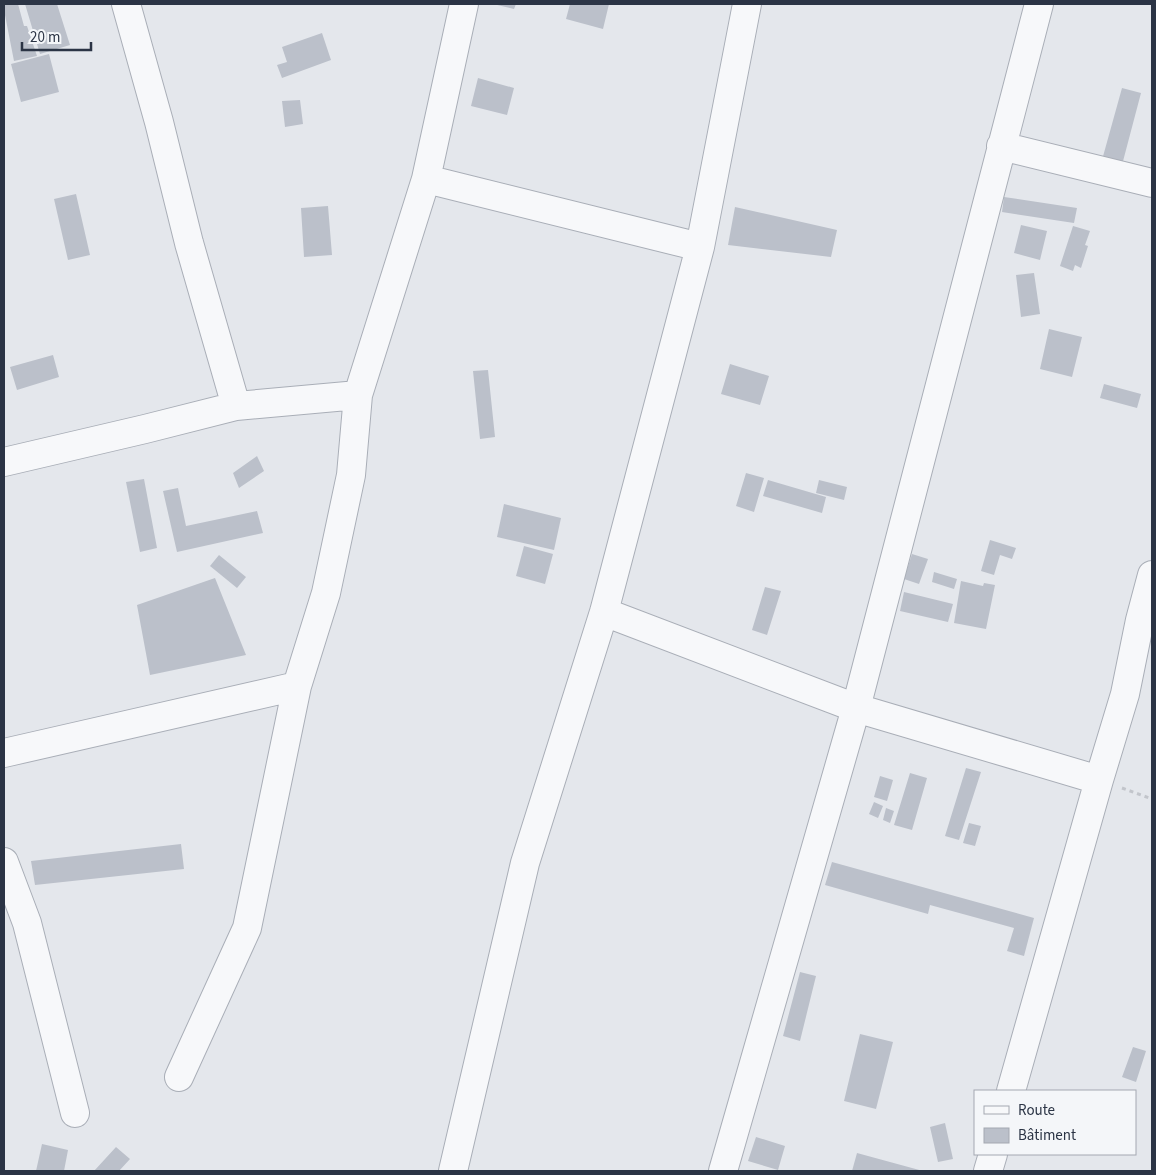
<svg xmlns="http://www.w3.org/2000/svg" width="1156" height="1175" viewBox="0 0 1156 1175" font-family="'Source Sans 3',sans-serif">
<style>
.building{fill:#bbc0ca}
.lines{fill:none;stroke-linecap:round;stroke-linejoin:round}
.minor-casing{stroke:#a9aeb7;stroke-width:30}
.path{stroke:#c2c5cb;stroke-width:3;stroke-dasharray:4 4;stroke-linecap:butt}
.minor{stroke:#f7f8fa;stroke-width:28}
</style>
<rect width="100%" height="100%" fill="#e4e7ec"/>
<path class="building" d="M4,4H18L24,26H27L37,56L14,61L4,10Z
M25,4H57L70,45L40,54Z
M493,4H516L514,9Z
M570,4H609L603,29L566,19Z
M322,33L331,60L282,78L277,65L287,62L282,47Z
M49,54L59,92L21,102L11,64Z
M478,78L514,88L507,115L471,106Z
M1122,88L1141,93L1122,165L1102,160Z
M300,100L303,124L285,127L282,101Z
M76,194L90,255L68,260L54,199Z
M1004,197L1077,208L1074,223L1002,212Z
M328,206L332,255L304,257L301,208Z
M735,207L837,230L831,257L728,245Z
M1021,225L1047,231L1040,260L1014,253Z
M1073,226L1090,231L1085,245L1088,246L1081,268L1075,265L1073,271L1060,266Z
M1034,273L1040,314L1021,317L1016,275Z
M1049,329L1082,337L1072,377L1040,369Z
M53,355L59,377L17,390L10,367Z
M730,364L769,376L760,405L721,394Z
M488,370L495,437L480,439L473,371Z
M1104,384L1141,394L1137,408L1100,398Z
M257,456L264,471L239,488L233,473Z
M746,473L764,478L754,512L736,506Z
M144,479L157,548L140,552L126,482Z
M768,480L826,497L822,513L763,496Z
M819,480L847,487L844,500L816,493Z
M178,488L186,526L257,511L263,533L177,552L163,491Z
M504,504L561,518L554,550L497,537Z
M990,540L1016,548L1012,559L1000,555L994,575L981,571Z
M524,546L553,554L545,584L516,576Z
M912,554L928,559L919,584L904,579Z
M219,555L246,577L237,588L210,566Z
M934,572L957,579L954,589L932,582Z
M215,578L246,655L150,675L137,605Z
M961,581L983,586L984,583L995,585L986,629L954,623Z
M765,587L781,591L767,635L752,630Z
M904,592L953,604L948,622L900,611Z
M966,768L981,772L959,840L945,836Z
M910,773L927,778L912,830L894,825Z
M880,776L893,780L887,801L874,797Z
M874,802L883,806L878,818L869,814Z
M886,808L894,811L890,823L883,820Z
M969,823L981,826L975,846L963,843Z
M181,844L184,869L35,885L31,861Z
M832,862L1034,918L1024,956L1007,951L1014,928L930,905L928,914L825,885Z
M800,972L816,976L800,1041L783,1036Z
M860,1034L893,1042L876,1109L844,1101Z
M1133,1047L1146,1051L1136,1082L1122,1077Z
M945,1123L953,1159L938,1162L930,1127Z
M756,1137L785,1146L778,1170L748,1161Z
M42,1144L68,1150L64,1171H36Z
M116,1147L130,1159L119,1171H94Z
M857,1153L923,1171H852Z"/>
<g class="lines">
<defs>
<path id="minor" d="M126,4L159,122L189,243L236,406
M1001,146L1152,183
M426,179L700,247
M4,462L145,429L236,406L358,395
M604,612L856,708L1099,780
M4,753L297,686
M4,862L27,923L75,1113
M179,1077L247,928L297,686L326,593L351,475L358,395L426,179L464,4
M1011,1091L1099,780L1125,694L1140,620L1152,575
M453,1171L525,863L604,612L700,247L747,4
M723,1171L856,708L1039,4
M988,1171L993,1154"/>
</defs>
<use href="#minor" class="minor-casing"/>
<path class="path" d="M1122,788L1152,799"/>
<use href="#minor" class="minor"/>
</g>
<rect width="1156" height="1175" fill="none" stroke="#2b3445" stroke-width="10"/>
<rect x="974" y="1090" width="162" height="65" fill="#f4f6f9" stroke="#a4a8b1"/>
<rect x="984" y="1106" width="25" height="8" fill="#f7f8fa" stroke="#a4a8b1"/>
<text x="1018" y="1115" font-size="15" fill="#2b3445">Route</text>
<rect x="984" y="1128" width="25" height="15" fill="#bbc0ca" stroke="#a4a8b1"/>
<text x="1018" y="1140" font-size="15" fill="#2b3445">Bâtiment</text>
<path d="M22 42v8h69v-8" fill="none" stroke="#2b3445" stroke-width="2.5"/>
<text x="30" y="42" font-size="15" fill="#2b3445" stroke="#f4f6f9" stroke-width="4" paint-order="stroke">20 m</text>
</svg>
